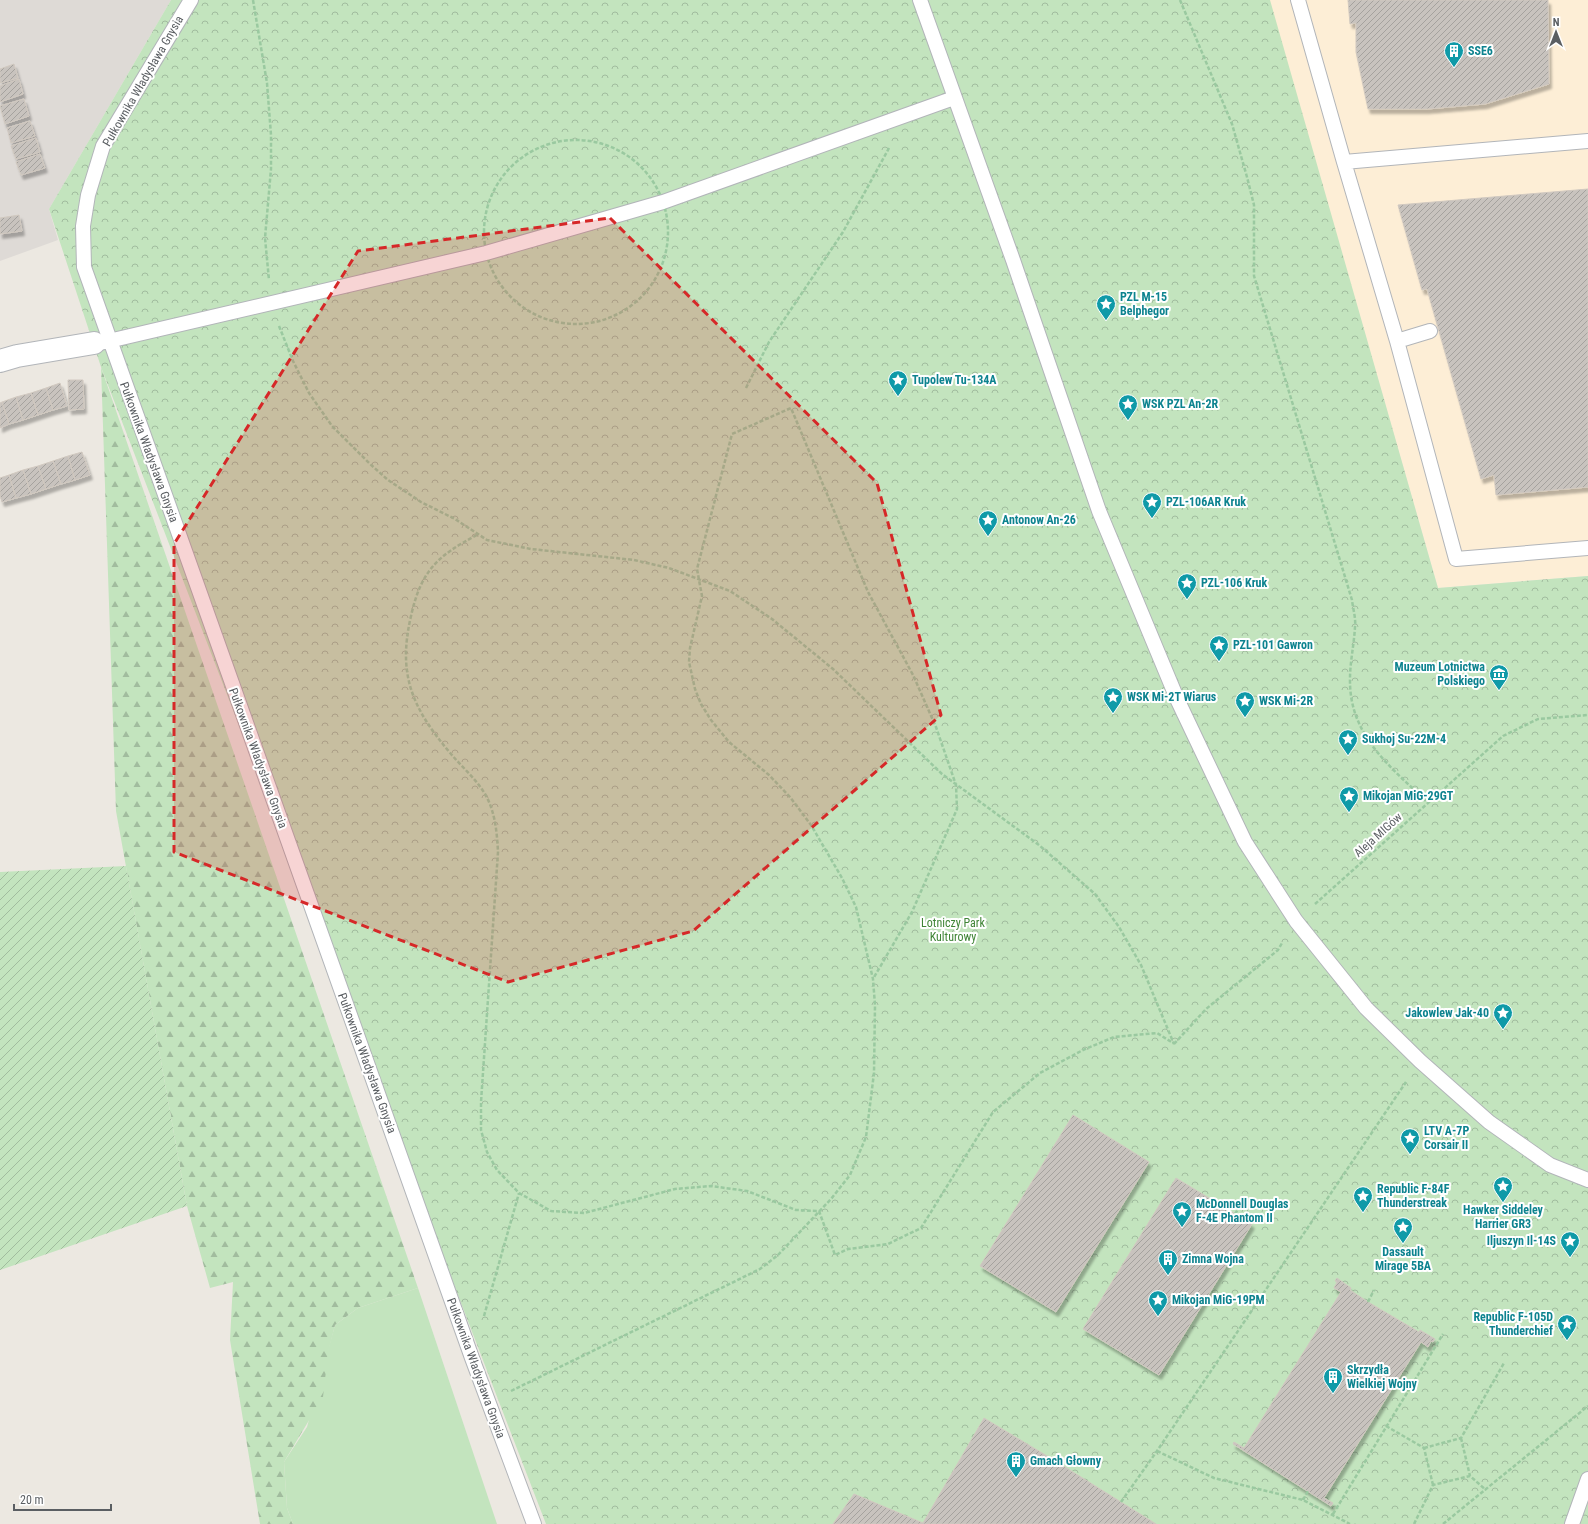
<svg xmlns="http://www.w3.org/2000/svg" width="1588" height="1524" viewBox="0 0 1588 1524" font-family="'Roboto Condensed',sans-serif">
<style>
.commercial{fill:#fdeed6}
.industrial{fill:#dedad6}
.grass{fill:#c3e4be}
.forest{fill:url(#forest-firs)}
.park{fill:url(#park-crowns)}
.garden{fill:url(#garden-furrows)}
.building{fill:url(#building-hatch);stroke:#d1c9c0;filter:url(#shadow)}
.lines{fill:none;stroke-linecap:round;stroke-linejoin:round}
.service-casing{stroke:#b2b5b9;stroke-width:16}
.minor-casing{stroke:#b2b5b9;stroke-width:24}
.path{stroke:#9ac9a0;stroke-width:2.5;stroke-dasharray:4 2;stroke-linecap:butt}
.service{stroke:#fff;stroke-width:14}
.minor{stroke:#fff;stroke-width:22}
.marked{fill:#d62828;fill-opacity:0.2;stroke:#d62828;stroke-width:3;stroke-dasharray:8 5;stroke-linejoin:round}
.labels{text-anchor:middle;dominant-baseline:central;stroke-width:4;stroke-linejoin:round;paint-order:stroke}
.culture-label{font-size:12px;font-weight:bold;fill:#0d838f;stroke:#fff;text-anchor:start}
.street-label{font-size:12px;fill:#5a5e62;stroke:#fff}
.park-label{font-size:12px;fill:#3f8436;stroke:#fff}
</style>
<defs>
<pattern id="forest-firs" width="22" height="20" patternUnits="userSpaceOnUse"><rect width="22" height="20" fill="#c3e4be"/><path d="M5 1l3.5 6h-7zM16 11l3.5 6h-7z" fill="#a1bc9e"/></pattern>
<pattern id="park-crowns" width="20" height="18" patternUnits="userSpaceOnUse"><rect width="20" height="18" fill="#c3e4be"/><path d="M2 6a3 3 0 1 1 6 0M12 15a3 3 0 1 1 6 0" fill="none" stroke="#a1bc9e"/></pattern>
<pattern id="garden-furrows" width="10" height="10" patternUnits="userSpaceOnUse"><rect width="10" height="10" fill="#c3e4be"/><path d="M-1 1l2-2M0 10L10 0M9 11l2-2" fill="none" stroke="#a1bc9e"/></pattern>
<pattern id="building-hatch" width="6" height="6" patternUnits="userSpaceOnUse"><rect width="6" height="6" fill="#c8c3be"/><path d="M-1 1l2-2M0 6l6-6M5 7l2-2" fill="none" stroke="#a5a29e"/></pattern>
<filter id="shadow"><feDropShadow dx="2.5" dy="4.5" stdDeviation="1" flood-color="#0004"/></filter>
</defs>
<rect width="100%" height="100%" fill="#ece8e1"/>
<path class="commercial" d="M1269,0H1588V576L1438,588Z"/>
<path class="industrial" d="M0,0H171L49,209L58,240L0,261Z"/>
<path class="grass" d="M418,1288L497,1524H293L287,1508L284,1462L307,1427L335,1325L358,1308Z"/>
<path class="forest" d="M101,367L418,1288L358,1308L335,1325L328,1353L323,1397L284,1462L287,1508L293,1524H260L230,1340L233,1282L210,1288L187,1206L116,811Z"/>
<path class="park" d="M171,0H1270L1438,588L1588,576V1524H546L101,367L49,209Z"/>
<path class="garden" d="M126,866L187,1206L0,1270V872Z"/>
<path class="building" d="M1348,0H1548L1549,84L1485,104L1427,109H1368L1356,52V23L1350,24Z
M14,64L18,78L0,83V69Z
M19,79L23,94L0,102V86Z
M24,99L29,116L5,124L0,106Z
M30,121L35,136L11,143L7,128Z
M36,138L40,152L16,159L11,146Z
M40,154L45,168L21,175L16,162Z
M1588,189V487L1496,495L1494,475L1481,479L1427,289L1422,290L1398,205Z
M19,215L22,231L0,234V218Z
M68,380H83L84,409L69,410Z
M60,383L67,406L53,410L46,388Z
M46,388L53,410L38,415L31,393Z
M31,393L38,415L23,420L16,397Z
M16,397L23,420L9,424L2,402Z
M2,402L9,424L0,428V403Z
M82,452L90,475L75,480L68,456Z
M68,456L75,480L61,484L53,461Z
M53,461L61,484L46,489L38,466Z
M38,466L46,489L31,494L23,470Z
M23,470L31,494L16,498L9,475Z
M9,475L16,498L2,502L0,496V478Z
M1073,1115L1149,1162L1056,1312L980,1266Z
M1176,1178L1252,1224L1159,1375L1083,1329Z
M1337,1278L1351,1288L1350,1290L1368,1302L1419,1332L1420,1330L1435,1339L1433,1342L1431,1341L1428,1347L1421,1342L1324,1498L1333,1503L1331,1506L1233,1444L1234,1442L1244,1448L1341,1292L1334,1288L1337,1282L1335,1281Z
M984,1418L1057,1462L1156,1524H833L854,1494L923,1523Z"/>
<g class="lines">
<defs>
<path id="service" d="M191,0L103,146L88,195L83,226L84,267L472,1358L534,1524
M920,0L1013,260L1099,511L1178,701L1245,842L1296,921L1366,1008L1420,1061L1489,1122L1550,1165L1588,1180
M1298,0L1344,162
M1588,141L1344,162L1397,341L1456,559L1588,548
M1397,341L1430,331
M100,343L486,253L663,202L954,98
M1572,1524L1588,1479"/>
<path id="minor" d="M0,361L17,356L94,343"/>
</defs>
<use href="#service" class="service-casing"/>
<use href="#minor" class="minor-casing"/>
<path class="path" d="M253,0L267,83L271,135V169L265,238L269,280
M1180,0L1232,124L1247,177L1254,205V276L1352,600C1353,609 1356,618 1355,627C1354,645 1350,662 1350,679C1349,736 1391,767 1427,802
M484 232a92 92 0 1 1 184 0a92 92 0 1 1-184 0Z
M279,326L293,361L309,393L332,426L369,463L388,480L421,502L455,519L487,540L531,549L634,560L669,568L730,591L772,619L833,669L942,774L1039,845L1095,894L1119,927L1141,965L1174,1044
M746,388L769,342L843,232L889,148
M477,535C437,556 421,571 411,616C397,676 413,709 451,754C462,767 476,779 485,794C495,811 497,832 498,852L481,1102V1130L487,1152L497,1170L519,1193L551,1211L584,1213L675,1189L711,1186L747,1191L796,1210L819,1211L835,1255L848,1249L888,1244L921,1228L993,1112L1040,1073L1083,1050L1114,1037L1157,1033L1173,1043
M1315,904L1503,736L1538,719L1588,715
M1174,1044L1206,1009L1278,950L1282,943
M1235,1214L1240,1206
M1368,1302L1374,1290
M484,1316L519,1193
M511,1391L760,1269L778,1255L831,1199L850,1175L866,1137L874,1073L875,1005L873,979L856,907L842,878L811,825L790,797L769,775L729,742L711,720L701,704L695,689L689,662L690,648L702,596L697,569L732,434L791,408L868,592L913,675L936,727L956,785L957,809L912,912L873,979
M1386,1426L1424,1448L1433,1485
M1461,1438L1470,1476
M1424,1448L1461,1438L1504,1363
M1157,1451L1214,1478L1303,1500L1350,1524
M1303,1500L1308,1491
M1121,1502L1157,1451L1406,1082
M1333,1514L1443,1334
M1414,1524L1433,1485L1470,1476L1486,1490
M1443,1524L1588,1406"/>
<use href="#service" class="service"/>
<use href="#minor" class="minor"/>
</g>
<path class="marked" d="M610,218L877,483L941,715L693,931L508,982L174,852V544L358,251Z"/>
<defs>
<symbol id="building-pin" viewBox="-11 -11 22 30"><path d="M0 17L-7.5 6A9.5 9.5 0 1 1 7.5 6Z" fill="#0f9aa8" stroke="#fff"/><path d="M-4-6H4V6H1V3H-1V6H-4ZM-2.5-4.3h1.7v1.8h-1.7ZM.8-4.3h1.7v1.8H.8ZM-2.5-1h1.7V.8h-1.7ZM.8-1h1.7V.8H.8Z" fill="#fff"/></symbol>
<symbol id="sight-pin" viewBox="-11 -11 22 30"><path d="M0 17L-7.5 6A9.5 9.5 0 1 1 7.5 6Z" fill="#0f9aa8" stroke="#fff"/><path d="M0-6L1.8-2.2L6-1.7L2.9 1.2L3.7 5.4L0 3.3L-3.7 5.4L-2.9 1.2L-6-1.7L-1.8-2.2Z" fill="#fff"/></symbol>
<symbol id="museum-pin" viewBox="-11 -11 22 30"><path d="M0 17L-7.5 6A9.5 9.5 0 1 1 7.5 6Z" fill="#0f9aa8" stroke="#fff"/><path d="M0-6L6-3V-2H-6V-3ZM-5-1h2V3h-2ZM-1-1h2V3h-2ZM3-1h2V3H3ZM-6 4H6V6H-6Z" fill="#fff"/></symbol>
</defs>
<g fill-rule="evenodd">
<use href="#building-pin" x="1443" y="40" width="22" height="30"/>
<use href="#sight-pin" x="1095" y="293" width="22" height="30"/>
<use href="#sight-pin" x="887" y="369" width="22" height="30"/>
<use href="#sight-pin" x="1117" y="393" width="22" height="30"/>
<use href="#sight-pin" x="1141" y="491" width="22" height="30"/>
<use href="#sight-pin" x="977" y="509" width="22" height="30"/>
<use href="#sight-pin" x="1176" y="572" width="22" height="30"/>
<use href="#sight-pin" x="1208" y="634" width="22" height="30"/>
<use href="#museum-pin" x="1488" y="663" width="22" height="30"/>
<use href="#sight-pin" x="1102" y="686" width="22" height="30"/>
<use href="#sight-pin" x="1234" y="690" width="22" height="30"/>
<use href="#sight-pin" x="1337" y="728" width="22" height="30"/>
<use href="#sight-pin" x="1338" y="785" width="22" height="30"/>
<use href="#sight-pin" x="1492" y="1002" width="22" height="30"/>
<use href="#sight-pin" x="1399" y="1127" width="22" height="30"/>
<use href="#sight-pin" x="1492" y="1175" width="22" height="30"/>
<use href="#sight-pin" x="1352" y="1185" width="22" height="30"/>
<use href="#sight-pin" x="1171" y="1200" width="22" height="30"/>
<use href="#sight-pin" x="1392" y="1216" width="22" height="30"/>
<use href="#sight-pin" x="1559" y="1230" width="22" height="30"/>
<use href="#building-pin" x="1157" y="1248" width="22" height="30"/>
<use href="#sight-pin" x="1147" y="1289" width="22" height="30"/>
<use href="#sight-pin" x="1556" y="1313" width="22" height="30"/>
<use href="#building-pin" x="1322" y="1366" width="22" height="30"/>
<use href="#building-pin" x="1005" y="1450" width="22" height="30"/>
</g>
<g class="labels">
<g class="culture-label">
<text x="1468" y="51">SSE6</text>
<text x="1120" y="297">PZL M-15<tspan x="1120" dy="14">Belphegor</tspan></text>
<text x="912" y="380">Tupolew Tu-134A</text>
<text x="1142" y="404">WSK PZL An-2R</text>
<text x="1166" y="502">PZL-106AR Kruk</text>
<text x="1002" y="520">Antonow An-26</text>
<text x="1201" y="583">PZL-106 Kruk</text>
<text x="1233" y="645">PZL-101 Gawron</text>
<text x="1485" y="667" text-anchor="end">Muzeum Lotnictwa<tspan x="1485" dy="14">Polskiego</tspan></text>
<text x="1127" y="697">WSK Mi-2T Wiarus</text>
<text x="1259" y="701">WSK Mi-2R</text>
<text x="1362" y="739">Sukhoj Su-22M-4</text>
<text x="1363" y="796">Mikojan MiG-29GT</text>
<text x="1489" y="1013" text-anchor="end">Jakowlew Jak-40</text>
<text x="1424" y="1131">LTV A-7P<tspan x="1424" dy="14">Corsair II</tspan></text>
<text x="1377" y="1189">Republic F-84F<tspan x="1377" dy="14">Thunderstreak</tspan></text>
<text x="1196" y="1204">McDonnell Douglas<tspan x="1196" dy="14">F-4E Phantom II</tspan></text>
<text x="1503" y="1210" text-anchor="middle">Hawker Siddeley<tspan x="1503" dy="14">Harrier GR3</tspan></text>
<text x="1556" y="1241" text-anchor="end">Iljuszyn Il-14S</text>
<text x="1403" y="1252" text-anchor="middle">Dassault<tspan x="1403" dy="14">Mirage 5BA</tspan></text>
<text x="1182" y="1259">Zimna Wojna</text>
<text x="1172" y="1300">Mikojan MiG-19PM</text>
<text x="1553" y="1317" text-anchor="end">Republic F-105D<tspan x="1553" dy="14">Thunderchief</tspan></text>
<text x="1347" y="1370">Skrzydła<tspan x="1347" dy="14">Wielkiej Wojny</tspan></text>
<text x="1030" y="1461">Gmach Głowny</text>
</g>
<g class="street-label">
<text transform="translate(143 81) rotate(-60)">Pułkownika Władysława Gnysia</text>
<text transform="translate(149 452) rotate(70)">Pułkownika Władysława Gnysia</text>
<text transform="translate(258 758) rotate(70)">Pułkownika Władysława Gnysia</text>
<text transform="translate(1378 835) rotate(-42)">Aleja MIGów</text>
<text transform="translate(367 1063) rotate(70)">Pułkownika Władysława Gnysia</text>
<text transform="translate(476 1368) rotate(70)">Pułkownika Władysława Gnysia</text>
</g>
<g class="park-label">
<text x="953" y="923">Lotniczy Park<tspan x="953" dy="14">Kulturowy</tspan></text>
</g>
</g>
<g transform="translate(1556 32)" stroke="#ffffff" stroke-width="3" paint-order="stroke">
<path d="M0-3L7 15L0 10L-7 15Z" fill="#5a5e62"/>
<text y="-6" font-size="11" font-weight="bold" text-anchor="middle" fill="#5a5e62">N</text>
</g>
<path d="M14 1504v6h97v-6" fill="none" stroke="#5a5e62" stroke-width="2"/>
<text x="20" y="1504" font-size="12" fill="#5a5e62" stroke="#ffffff" stroke-width="3" paint-order="stroke">20 m</text>
</svg>
